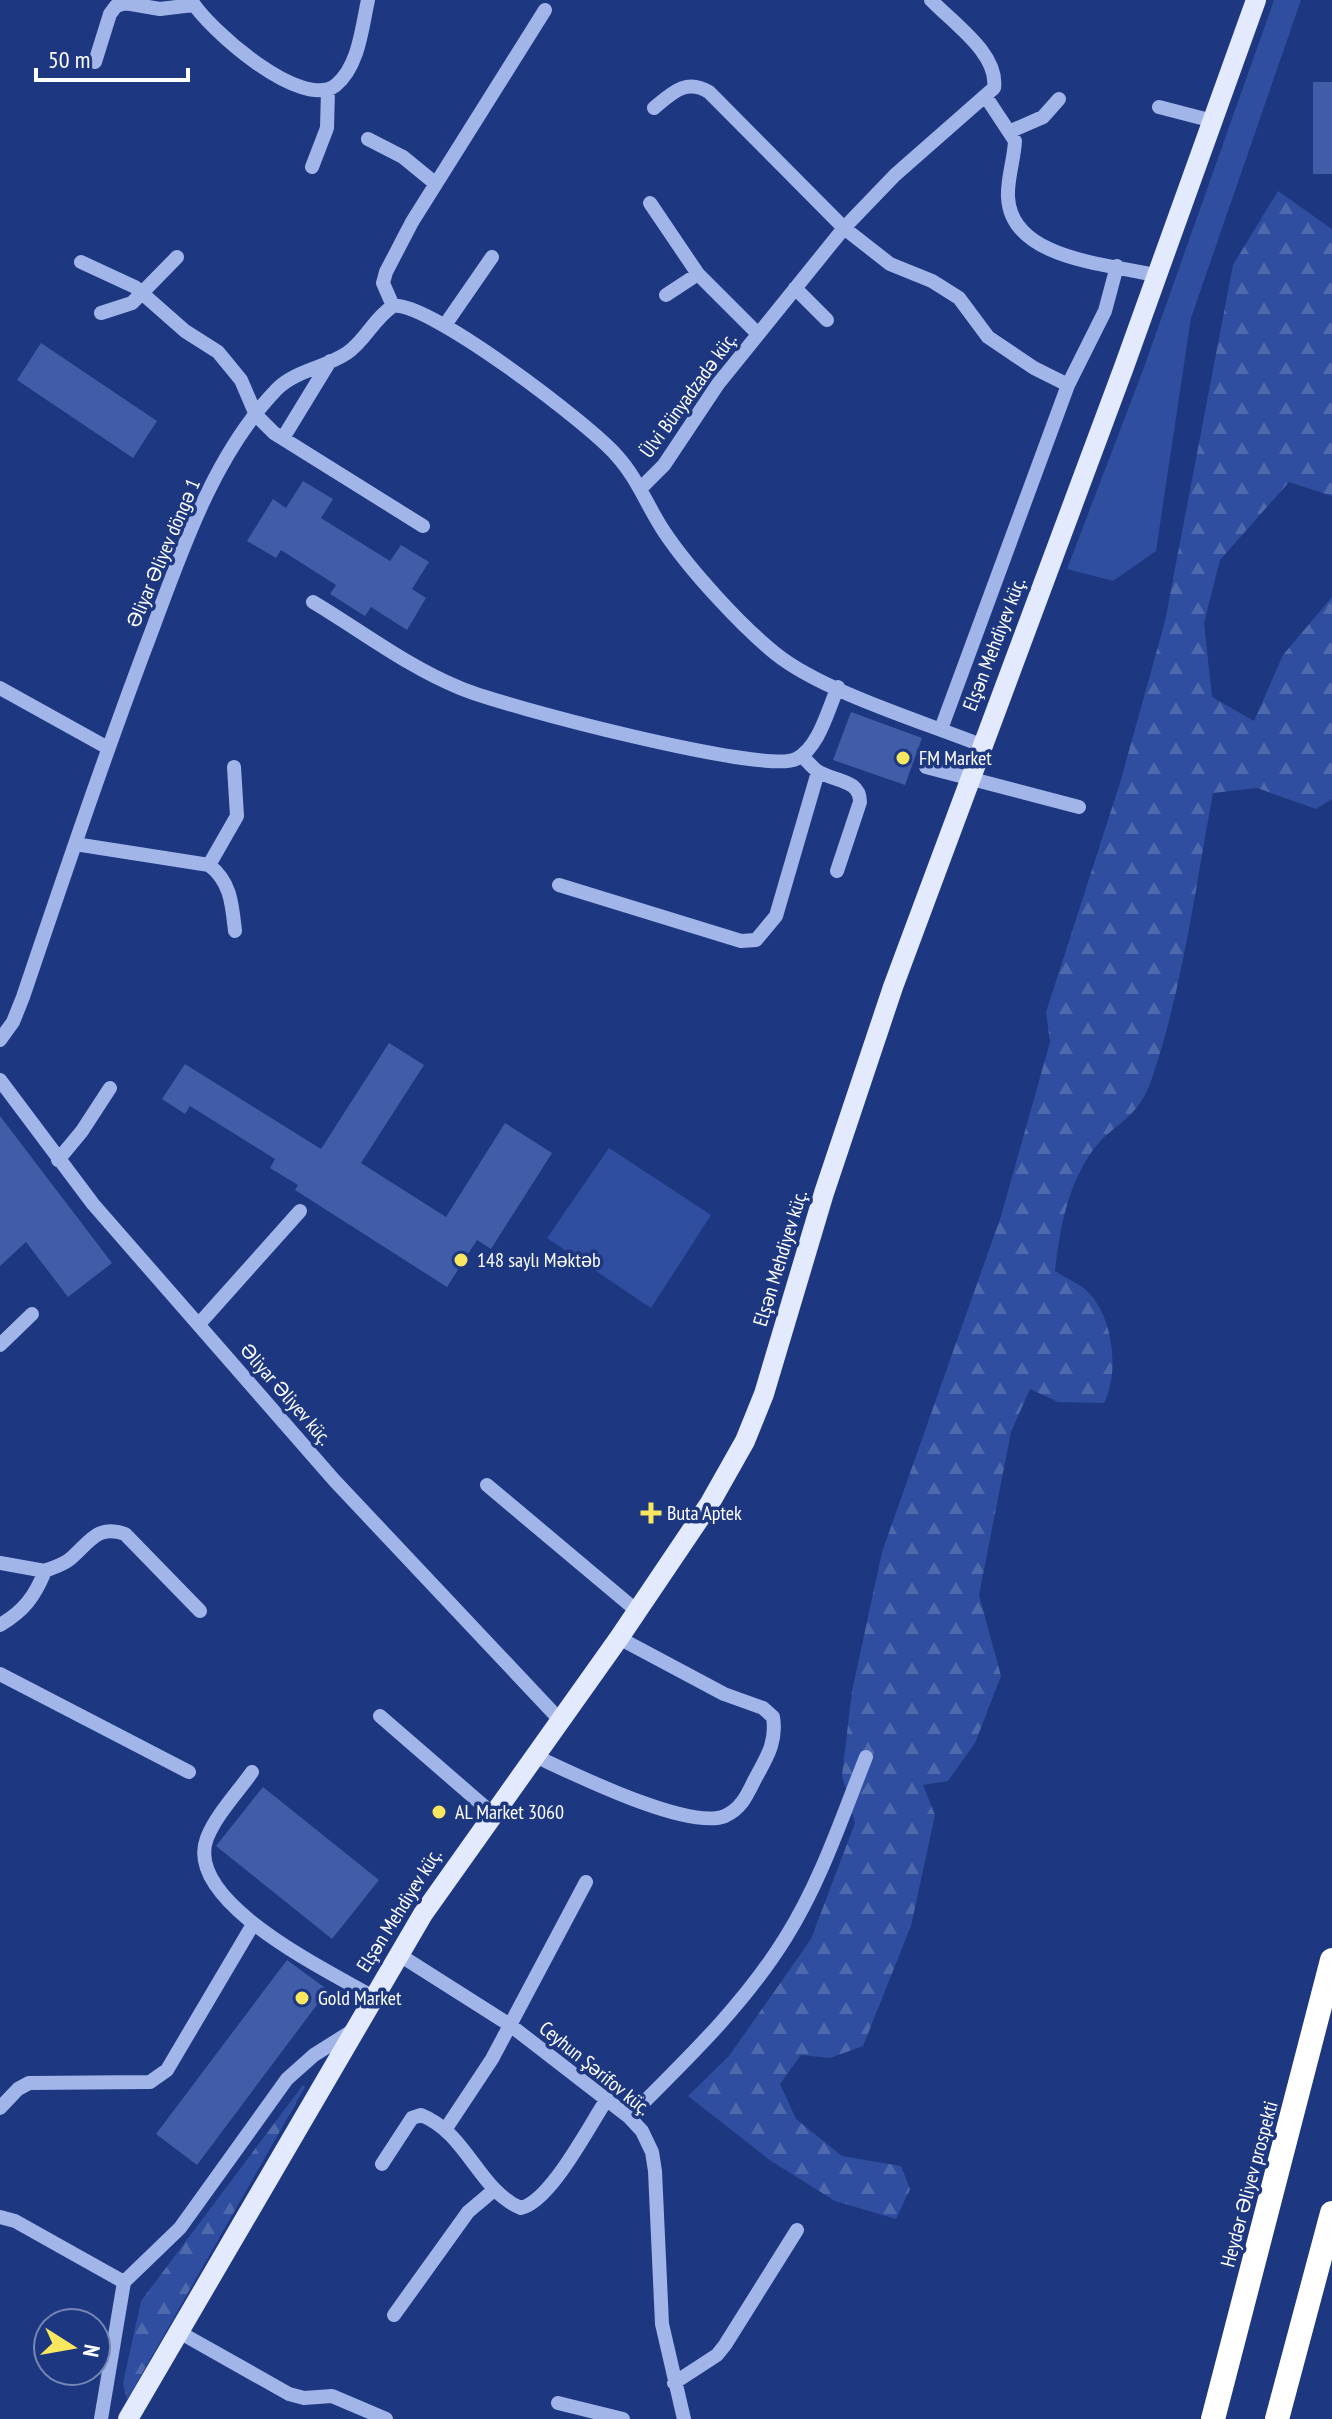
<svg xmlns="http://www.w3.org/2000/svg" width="1332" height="2419" viewBox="0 0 1332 2419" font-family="'PT Sans Narrow',sans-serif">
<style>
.grass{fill:#304e9f}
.forest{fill:url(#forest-firs)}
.building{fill:#415da8}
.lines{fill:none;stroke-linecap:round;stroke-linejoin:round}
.minor{stroke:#a1b5e9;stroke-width:14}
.major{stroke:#e4eafe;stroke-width:20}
.highway{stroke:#fff;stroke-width:24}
.poi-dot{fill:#f9e75f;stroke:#1d3780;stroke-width:3}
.labels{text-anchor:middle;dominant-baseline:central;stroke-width:7;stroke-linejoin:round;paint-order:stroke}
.street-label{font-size:20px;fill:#fff;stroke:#1d3780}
.poi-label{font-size:20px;fill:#fff;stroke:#1d3780;text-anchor:start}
</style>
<defs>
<pattern id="forest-firs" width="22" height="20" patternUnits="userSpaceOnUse" patternTransform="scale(2)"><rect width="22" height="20" fill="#304e9f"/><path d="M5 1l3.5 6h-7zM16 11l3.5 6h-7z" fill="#4f69ad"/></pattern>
</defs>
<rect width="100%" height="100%" fill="#1d3780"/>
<path class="grass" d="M1274,0H1301L1191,318L1156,551L1113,581L1067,569L1143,370Z
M609,1148L711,1215L651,1308L547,1238Z"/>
<path class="forest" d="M1278,191L1332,229V496L1289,482L1220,560L1204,623L1212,697L1254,721L1283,655L1332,597V799L1316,809L1257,788L1213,793C1195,889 1183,988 1151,1081C1137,1121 1113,1123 1093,1150C1067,1186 1060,1229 1055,1271C1065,1278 1079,1283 1087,1291C1113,1316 1120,1372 1104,1403L1058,1402L1030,1389L1011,1432L979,1595L1001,1676L975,1743L948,1781L923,1785L935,1815L911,1926L863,2046L830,2058L801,2055L780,2084L796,2119L842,2156L901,2166L910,2189L896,2219L835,2201L771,2161L688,2096L729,2056L811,1939L855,1823L842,1775L852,1691L882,1552L1001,1216L1050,1042L1046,1012L1120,783L1165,621L1233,265Z
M303,2085L305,2087L127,2400L123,2383L141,2301Z"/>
<path class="building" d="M1313,82H1332V174H1313Z
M41,343L157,421L133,458L17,380Z
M303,481L333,499L321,518L390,561L401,545L429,562L412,589L426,598L407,630L371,607L365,616L330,594L336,585L281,550L276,558L247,541L273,499L286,508Z
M851,712L922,738L905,785L833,760Z
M389,1043L424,1065L361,1163L446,1217L505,1123L552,1153L491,1249L477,1240L447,1287L295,1190L298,1185L270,1168L275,1159L190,1106L185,1114L162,1099L185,1064L321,1149Z
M0,1116L112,1263L68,1297L26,1242L0,1266Z
M263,1787L379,1880L332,1939L216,1846Z
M287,1960L328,1990L197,2165L156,2134Z"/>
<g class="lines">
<path class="minor" d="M191,0C208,29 302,112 336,85C359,66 362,27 368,0
M95,62L110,14L116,6L125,3L160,9L193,5
M986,97L1015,141C1014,160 1007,179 1008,197C1011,261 1113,264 1158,276
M1159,107L1213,121
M654,108C672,93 686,78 709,92L844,228L890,264L932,281L959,298L988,337L1034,368L1068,385
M1011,131L1043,117L1059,99
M368,139L403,157L436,184
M312,167L327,128L328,90
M650,203L698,274L757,333
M81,262L135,287L185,331L218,352L241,380L256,415L274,433L423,526
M795,288L827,320
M666,295L698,274
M393,306L383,283L386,272L412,222L545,10
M101,313L132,303L177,257
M445,325L492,257
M283,438L330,361
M640,489L664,465L718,384L844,228L895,175L994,88C999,54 953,23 931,0
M313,602C360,630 408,667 460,688C502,706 766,775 796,759C819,748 828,709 838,687
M0,688L108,748
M941,729L1068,385L1105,311L1117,266
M802,756C807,761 811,766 816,770C832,782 860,778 860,802L837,871
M926,767L1079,807
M75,844L209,865C231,882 232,904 235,931
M209,865L237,816L234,767
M559,885L741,941L756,940L776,916L818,772
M0,1040L13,1022L23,997C65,873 107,748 154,625C184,544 216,452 277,389C296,370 325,368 347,353C365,341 374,318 393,306C427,300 591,425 617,456C638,479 648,508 665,533C690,570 741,626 776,654C822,691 923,722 981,745
M0,1080L93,1204L334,1480L560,1720
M58,1160L82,1131L110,1088
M199,1324L300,1211
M0,1345L32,1314
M487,1485L637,1611
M0,1563L45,1571
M0,1625C24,1611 35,1596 45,1571C54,1567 63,1565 70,1559C90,1542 97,1524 125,1534L200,1611
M0,1674L189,1772
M380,1716L493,1814
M535,1756C572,1773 688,1831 725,1816C742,1808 747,1795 755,1779C767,1757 777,1742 773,1717L763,1708L724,1694L619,1638
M252,1772C238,1792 216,1815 207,1838C182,1902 331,1972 373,1997
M398,1954L510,2025L629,2117L642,2131L652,2152L655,2171L662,2324L684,2419
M0,2108L18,2089L29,2083L150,2082L167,2070L252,1926
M629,2117C686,2060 744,2005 786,1937C821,1881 842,1817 866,1757
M445,2130L492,2059L586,1882
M382,2164L412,2118L421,2115C467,2133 479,2191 521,2208C551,2201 589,2126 607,2099
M0,2217L15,2221L124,2282
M394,2315L468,2212L494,2190
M179,2332L289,2394L304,2398L332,2396L386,2419
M674,2383L717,2355L725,2345L797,2230
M558,2403L623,2419
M101,2419L124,2282L180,2228L287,2079L314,2055L352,2031"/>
<path class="major" d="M128,2419L423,1914L619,1638L710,1503L745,1441L764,1394L824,1193L893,987L1124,367L1256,0"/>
<path class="highway" d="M1213,2419L1332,1960
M1277,2419L1332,2213"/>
</g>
<g class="poi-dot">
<circle cx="903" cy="758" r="8"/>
<circle cx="461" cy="1260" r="8"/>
<path d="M647 1501h8v8h8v8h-8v8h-8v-8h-8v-8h8z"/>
<circle cx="439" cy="1812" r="8"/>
<circle cx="302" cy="1998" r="8"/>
</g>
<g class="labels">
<g class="street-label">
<text transform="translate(688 395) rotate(-54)">Ülvi Bünyadzadə küç.</text>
<text transform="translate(163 553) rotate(-67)">Əliyar Əliyev döngə 1</text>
<text transform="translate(994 644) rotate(-69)">Elşən Mehdiyev küç.</text>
<text transform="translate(780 1258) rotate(-73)">Elşən Mehdiyev küç.</text>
<text transform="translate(286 1394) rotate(49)">Əliyar Əliyev küç.</text>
<text transform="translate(399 1910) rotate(-58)">Elşən Mehdiyev küç.</text>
<text transform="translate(595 2068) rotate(39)">Ceyhun Şərifov küç.</text>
<text transform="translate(1249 2184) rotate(-75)">Heydər Əliyev prospekti</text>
</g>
<g class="poi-label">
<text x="919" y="758">FM Market</text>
<text x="477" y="1260">148 saylı Məktəb</text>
<text x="667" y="1513">Buta Aptek</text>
<text x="455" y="1812">AL Market 3060</text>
<text x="318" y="1998">Gold Market</text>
</g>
</g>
<g transform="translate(72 2347) rotate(101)"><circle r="38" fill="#1d3780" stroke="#7787b3" stroke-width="2"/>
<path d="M0-6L14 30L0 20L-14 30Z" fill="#f9e75f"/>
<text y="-12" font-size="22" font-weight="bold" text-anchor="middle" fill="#ffffff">N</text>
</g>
<path d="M36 68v12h152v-12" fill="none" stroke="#ffffff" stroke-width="4"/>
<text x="48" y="68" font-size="24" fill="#ffffff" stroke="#1d3780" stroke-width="6" paint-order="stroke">50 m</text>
</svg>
